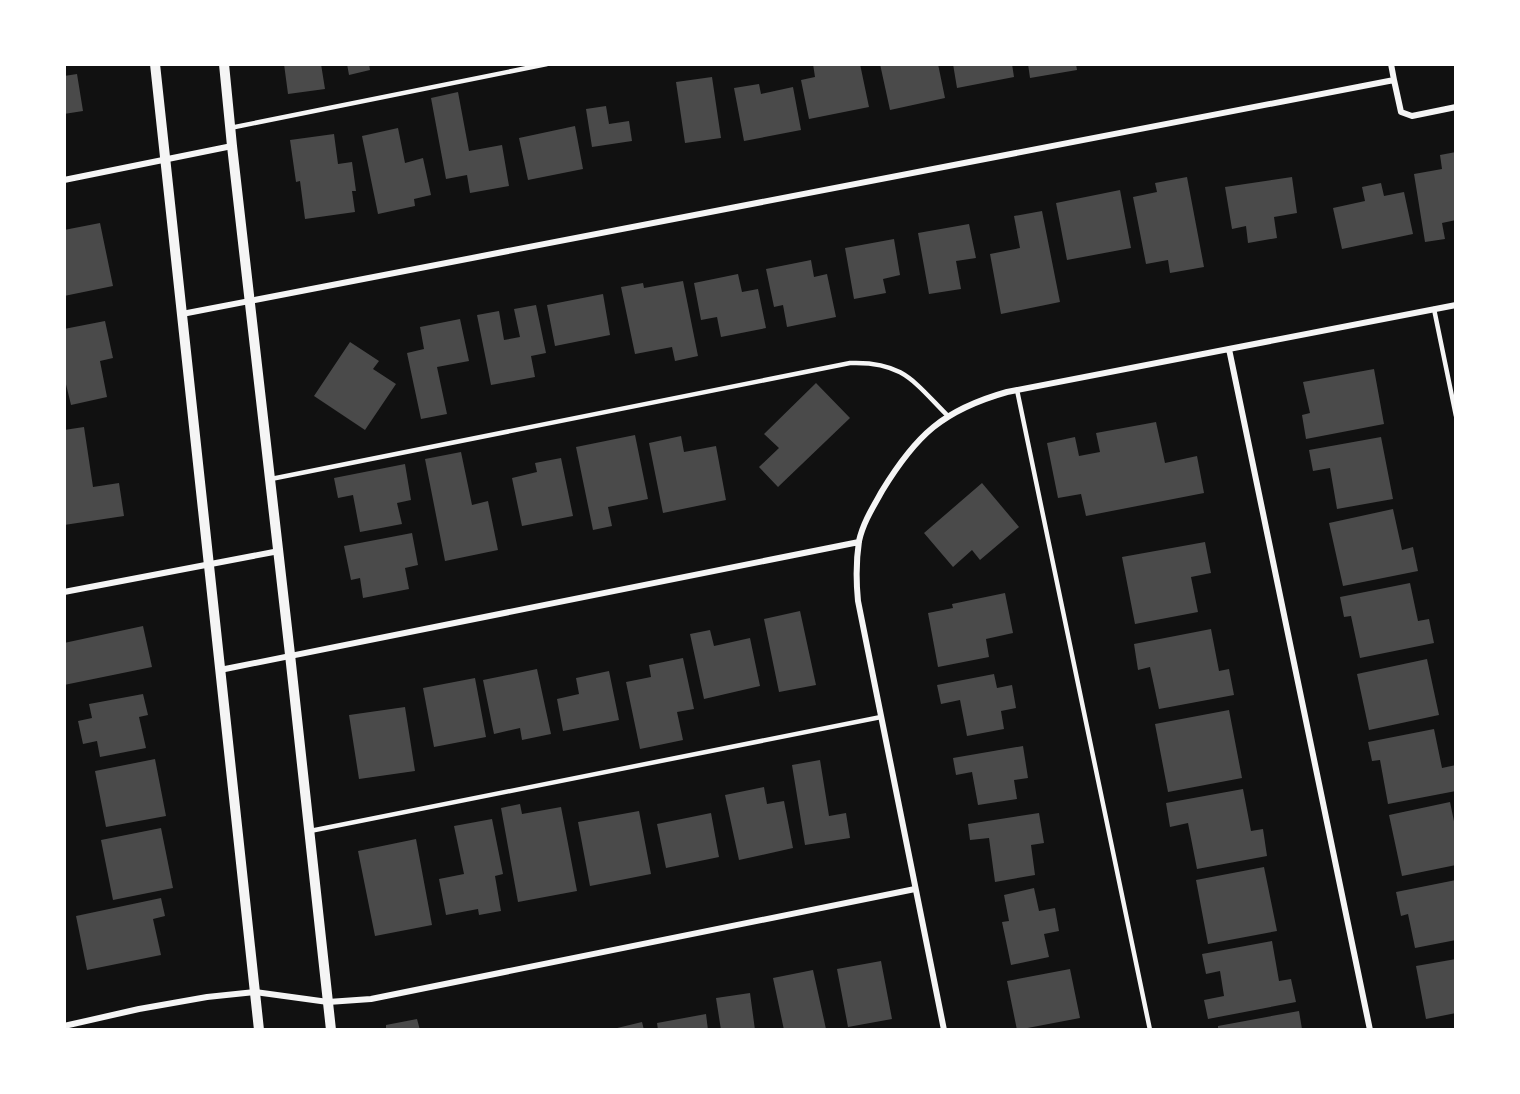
<svg xmlns="http://www.w3.org/2000/svg" width="1520" height="1094" viewBox="0 0 1520 1094" font-family="Overpass,sans-serif">
<style>
.building{fill:#4a4a4a}
.lines{fill:none;stroke-linecap:round;stroke-linejoin:round}
.service{stroke:#f5f5f5;stroke-width:4.5}
.minor{stroke:#f5f5f5;stroke-width:6}
.tertiary{stroke:#f5f5f5;stroke-width:10}
</style>
<rect width="100%" height="100%" fill="#111"/>
<path class="building" d="M284,64H321L325,89L288,94Z
M347,64H369L370,70L349,75Z
M813,64H860L869,107L809,119L801,80L815,77Z
M880,64H938L945,98L890,110Z
M953,64H1012L1014,77L957,88Z
M1028,64H1076L1077,70L1030,78Z
M77,74L83,111L64,114V76Z
M712,77L721,138L685,143L676,82Z
M759,84L761,94L793,87L801,130L744,141L734,88Z
M458,92L469,151L502,145L509,186L470,193L467,175L446,179L431,98Z
M606,106L609,124L629,121L632,141L592,147L586,109Z
M575,126L583,169L528,180L519,138Z
M398,128L405,163L423,158L431,195L414,199L415,206L378,214L362,136Z
M334,134L338,164L352,162L356,191H352L355,212L305,219L300,181L296,182L290,140Z
M1456,152V220L1442,223L1445,239L1425,242L1414,174L1442,169L1440,155Z
M1187,177L1204,267L1170,273L1168,260L1146,264L1133,197L1157,192L1155,183Z
M1292,177L1297,213L1274,217L1277,238L1248,243L1246,226L1232,229L1225,187Z
M1381,183L1384,196L1404,192L1413,234L1342,249L1333,208L1365,201L1362,187Z
M1120,190L1131,248L1067,260L1056,203Z
M1042,211L1060,302L1001,314L990,254L1020,248L1014,216Z
M100,223L113,286L64,296V230Z
M969,224L976,258L956,261L961,289L929,294L918,233Z
M894,239L900,275L883,279L886,293L854,299L845,248Z
M811,260L814,277L827,274L836,317L787,327L783,305L774,307L766,269Z
M738,274L742,292L758,289L766,328L721,337L717,317L701,320L694,283Z
M683,281L698,356L675,361L672,347L635,354L621,287L643,283L644,288Z
M603,294L610,335L555,346L547,305Z
M536,305L546,353L531,356L535,377L491,385L477,315L499,311L504,340L520,337L514,309Z
M460,319L469,361L437,367L447,414L421,419L407,353L424,349L420,327Z
M105,321L113,358L100,361L107,397L71,405L64,376V329Z
M350,342L379,361L373,369L396,384L365,430L314,396Z
M1374,369L1384,424L1306,439L1302,415L1310,413L1303,382Z
M816,383L850,418L778,487L759,467L779,448L764,434Z
M1156,422L1165,463L1197,456L1204,493L1086,516L1081,494L1058,498L1047,443L1075,437L1079,456L1100,452L1096,433Z
M84,427L93,487L119,483L124,516L64,525V430Z
M635,435L648,499L608,507L612,526L593,530L576,447Z
M681,436L684,452L716,446L726,500L663,513L649,443Z
M1381,437L1393,499L1337,509L1330,468L1313,471L1309,450Z
M461,452L472,505L488,501L498,550L445,561L425,459Z
M561,458L573,516L522,526L512,478L537,472L535,463Z
M405,464L411,500L397,503L402,524L360,532L353,495L338,498L334,478Z
M982,483L1019,527L980,560L972,550L953,567L924,533Z
M1393,509L1402,550L1413,547L1418,571L1343,586L1329,523Z
M412,533L418,565L405,568L409,589L363,598L360,578L351,580L344,546Z
M1205,542L1211,573L1191,577L1198,612L1135,624L1122,557Z
M1410,583L1418,621L1429,619L1434,643L1360,658L1351,616L1344,617L1340,597Z
M1005,593L1013,633L986,639L989,657L938,667L928,613L953,608L952,604Z
M800,611L816,685L779,692L764,619Z
M143,626L152,667L64,685V643Z
M1211,629L1219,671L1229,669L1234,695L1159,709L1150,667L1138,670L1134,644Z
M710,630L714,646L750,638L760,686L704,699L690,634Z
M683,658L694,709L677,712L683,740L640,749L626,682L651,677L649,665Z
M1427,659L1439,715L1369,730L1357,674Z
M537,669L551,734L522,740L520,728L494,734L483,680Z
M609,671L619,720L563,731L557,699L579,694L576,678Z
M994,674L997,688L1012,685L1016,708L1001,711L1004,729L967,736L960,700L941,704L937,685Z
M475,678L486,737L434,747L423,688Z
M143,694L148,715L139,717L146,748L100,757L97,741L83,744L78,721L92,718L89,704Z
M405,707L415,771L359,779L349,715Z
M1229,710L1242,778L1168,792L1155,724Z
M1434,729L1442,768L1456,765V791L1388,804L1380,760L1372,761L1368,742Z
M1023,746L1028,778L1014,780L1017,799L978,805L972,772L956,775L953,758Z
M155,759L166,816L106,827L95,771Z
M820,760L829,816L846,813L850,838L805,845L792,765Z
M764,787L767,804L784,801L793,848L739,860L725,795Z
M1243,789L1251,831L1263,829L1267,856L1197,869L1188,823L1170,827L1166,803Z
M1450,802L1456,831V865L1402,876L1389,815Z
M520,804L522,814L561,807L577,891L518,902L501,808Z
M639,811L651,874L590,886L578,822Z
M711,813L719,857L666,868L657,824Z
M1039,813L1044,843L1031,845L1035,875L995,882L989,838L970,840L968,824Z
M492,819L503,874L495,876L501,911L479,915L478,909L446,915L439,879L464,874L454,826Z
M161,828L173,888L113,900L101,840Z
M416,839L432,925L375,936L358,851Z
M1264,867L1277,931L1208,944L1196,880Z
M1456,880V940L1415,948L1408,914L1401,916L1396,892Z
M1034,888L1039,911L1055,908L1059,931L1044,934L1049,957L1011,965L1002,922L1009,921L1004,895Z
M161,898L165,916L153,919L161,955L87,970L76,916Z
M1272,941L1279,981L1291,979L1296,1002L1208,1019L1204,1000L1224,996L1220,971L1206,974L1202,954Z
M1456,959V1013L1426,1019L1416,966Z
M881,961L892,1019L848,1027L837,969Z
M1070,969L1080,1018L1017,1030L1007,981Z
M813,970L826,1029L784,1030L773,978Z
M750,993L755,1030H721L716,998Z
M1299,1011L1302,1029L1218,1030V1026Z
M706,1014L708,1030H658L657,1023Z
M417,1019L420,1030H386V1025Z
M642,1022L644,1030H613V1029Z"/>
<g class="lines">
<path class="service" d="M230,128L547,64
M1434,309L1456,416
M1017,390L1150,1030
M271,479L850,363C903,361 914,382 948,416
M310,831L881,717"/>
<path class="minor" d="M1391,64L1394,80
M64,180L232,146
M182,314L1394,80L1401,112L1412,116L1456,107
M1229,349L1370,1030
M64,592L279,551
M220,670L859,542
M64,1026L139,1009L207,997L255,992L328,1002L371,999L915,889
M944,1030L858,601C856,581 856,561 859,541C863,523 873,507 882,491C916,435 943,410 1007,392L1456,305"/>
<path class="tertiary" d="M155,64L259,1030
M224,64L232,146C267,441 299,735 331,1030"/>
</g>
<rect width="1520" height="1094" fill="none" stroke="#ffffff" stroke-width="132"/>
</svg>
